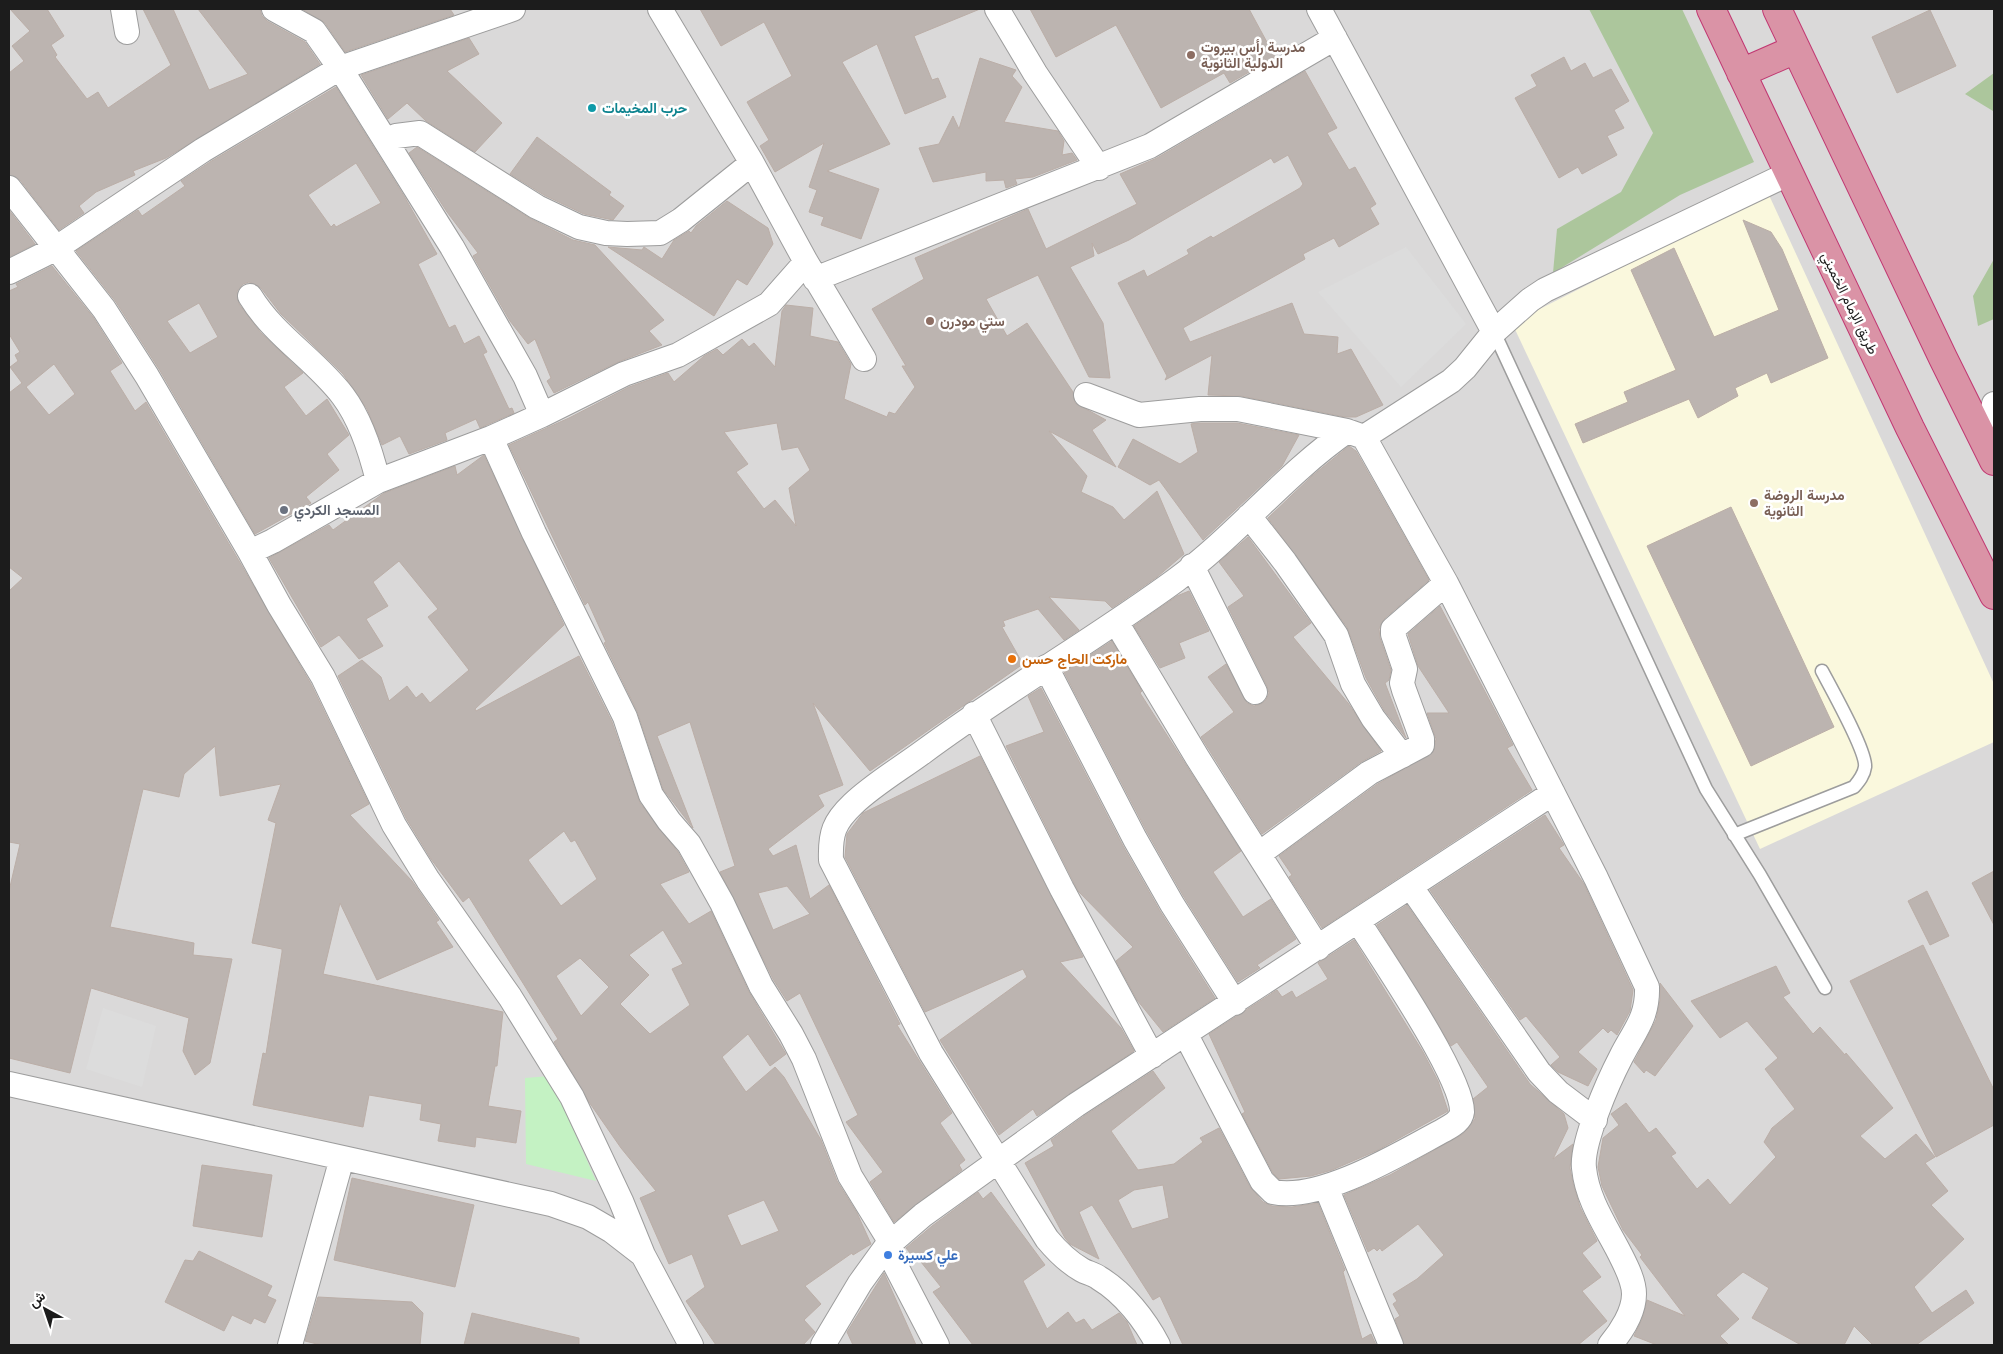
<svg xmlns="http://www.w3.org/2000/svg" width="2003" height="1354" viewBox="0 0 2003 1354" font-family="Quicksand,Vazirmatn,sans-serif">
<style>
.residential{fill:#dad9d9}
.education{fill:#faf8dd}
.forest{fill:#acc69c}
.park{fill:#c4f2c3}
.parking{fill:#dcdcdc}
.building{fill:#bcb4b0;stroke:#bbaea7;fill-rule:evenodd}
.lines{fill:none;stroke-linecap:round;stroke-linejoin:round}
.lane-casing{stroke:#9d9d9d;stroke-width:15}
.street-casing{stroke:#9d9d9d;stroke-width:26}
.highway-casing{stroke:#c13872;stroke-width:30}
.lane{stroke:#fff;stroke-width:12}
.street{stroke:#fff;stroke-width:24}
.highway{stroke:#da93a6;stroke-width:28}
.education-dot{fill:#8d6e63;stroke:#fff;stroke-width:2}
.culture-dot{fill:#0f9aa8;stroke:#fff;stroke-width:2}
.worship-dot{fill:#6b7280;stroke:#fff;stroke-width:2}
.food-dot{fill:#e8710a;stroke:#fff;stroke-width:2}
.shop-dot{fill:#3f7fe0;stroke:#fff;stroke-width:2}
.labels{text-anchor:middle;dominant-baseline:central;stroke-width:5;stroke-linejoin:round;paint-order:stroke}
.education-label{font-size:14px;font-weight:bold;fill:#785e54;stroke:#fff;text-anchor:start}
.culture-label{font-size:14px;font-weight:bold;fill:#0d838f;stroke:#fff;text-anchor:start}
.street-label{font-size:14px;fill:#1c1c1c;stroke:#fff}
.worship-label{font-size:14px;font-weight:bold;fill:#5b616d;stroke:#fff;text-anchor:start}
.food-label{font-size:14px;font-weight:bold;fill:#c56008;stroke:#fff;text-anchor:start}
.shop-label{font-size:14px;font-weight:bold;fill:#366cbe;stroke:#fff;text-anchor:start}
</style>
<rect width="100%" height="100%" fill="#ece8e2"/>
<path class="residential" d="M9,9H1994V1345H9Z"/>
<path class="education" d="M1768,193L1994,684V742L1760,849L1512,323Z"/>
<path class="forest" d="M1589,9H1682L1754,162L1680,195L1553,273L1557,229L1621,192L1653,133Z
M1994,73V111H1993L1965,94Z
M1994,259V319L1978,326L1973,296Z"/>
<path class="park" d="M550,1076L596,1181L526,1164L525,1078Z"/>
<path class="parking" d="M1406,247L1466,324L1401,387L1318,292Z
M103,1008L156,1026L142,1087L86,1069Z"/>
<path class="building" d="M10,9H47L64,36L51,45L57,55L55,57L87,99L98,92L108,108L171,65L143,9H173L209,90L248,74L198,9H260L262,16L267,21L305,42L320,64L166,158L133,171L135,175L96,192L79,206L84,213L59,230L20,180L9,175V73L24,61L12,46L30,31Z
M302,9H450L454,15L345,52L325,23Z
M700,9H980L914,36L932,80L938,78L946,97L905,114L877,44L842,62L890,144L827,171L879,189L861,239L821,225L824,217L809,212L817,190L809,187L824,143L775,172L760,146L769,140L747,102L792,76L764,22L721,46Z
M1030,9H1249L1275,57L1230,83L1224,73L1161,108L1116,25L1056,57Z
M1930,10L1956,66L1897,93L1872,37Z
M469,38L479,54L447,71L502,123L475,152L426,121L407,103L388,119L361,75Z
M1564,57L1571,71L1585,63L1593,78L1611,69L1629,101L1614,110L1624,128L1607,136L1617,155L1582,174L1578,167L1559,178L1515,98L1537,86L1531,75Z
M980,58L1016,70L1012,76L1022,87L1004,122L1058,131L1064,141L1062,155L1072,153L1077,160L1033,177L1015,179L1017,184L1006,188L1004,180L986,181V172L933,182L919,148L939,144L953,116L959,129Z
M1305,71L1337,128L1327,133L1349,170L1355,167L1376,204L1370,208L1379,224L1339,247L1334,238L1303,254L1305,259L1183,328L1190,342L1292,303L1304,334L1338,337L1337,354L1351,349L1383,405L1356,417H1345L1241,396L1208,395L1212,355L1165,380L1167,376L1118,283L1144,270L1147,277L1189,254L1187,250L1211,236L1213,238L1300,188L1303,184L1288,155L1274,163L1271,158L1129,240L1098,254L1092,243L1094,256L1070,267L1103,323L1110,378L1089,377L1038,275L986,299L1007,336L1027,323L1073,392L1075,403L1106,420L1092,430L1116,467L1049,431L1087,476L1081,492L1113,507L1124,520L1157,491L1184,554L1157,577L1112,608L1105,601L1049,597L1079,630L1064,640L1038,609L1003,621L1005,626L1002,627L1023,664L870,771L813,703L843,785L818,795L824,806L768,849L773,856L796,845L810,899L829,885L900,1024L897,1025L952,1113L940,1123L965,1160L959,1165L962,1170L894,1222L870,1182L883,1172L846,1122L858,1115L800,993L787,1001L773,979L720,872L735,866L690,722L657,736L693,828L663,789L637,711L604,643L606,642L588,602L585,605L509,445L569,418L629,387L668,373L674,382L704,356L717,349L723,355L742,339L749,347L754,343L775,367L782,311L786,305L813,308L810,336L838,342L851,364L844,399L887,417L889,412L895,414L915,387L902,366H906L872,309L924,279L915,258L1028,209L1046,249L1137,204L1120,174L1157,158ZM777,423L782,450L798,447L810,470L789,488L796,526L775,500L764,509L736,472L748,464L724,432ZM787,886L810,914L773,930L758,893Z
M336,87L404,196L437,254L418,264L449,328L455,325L464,344L479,336L487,352L483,354L509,409L512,408L514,413L480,428L476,419L445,433L447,440L409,454L400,436L382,445L367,409L343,374L281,314L261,288L249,282L243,284L237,291L239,304L261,333L303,373L284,387L306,416L327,399L349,435L327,454L339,470L306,497L311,503L255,534L159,369L116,302L76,251L138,210L142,216L185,186L181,181L210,162ZM356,163L381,203L336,227L334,224L331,227L308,195ZM199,303L218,337L190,353L167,321Z
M537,137L611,192L609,195L624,206L613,220L584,214L544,195L510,174Z
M417,147L531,219L573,240L595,245L664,320L649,331L662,345L618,362L554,393L547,381L551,378L535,339L528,344L510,321L473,256L478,253L447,212L409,153Z
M727,201L768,228L773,244L747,285L737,279L714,316L608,247L642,250L644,247L662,259L674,240L689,231L691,233L696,226Z
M9,210L35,244L9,257Z
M1743,220L1771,232L1782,249L1828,358L1771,383L1767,373L1735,388L1738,396L1698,418L1689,399L1583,443L1575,424L1628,402L1624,392L1676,370L1631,270L1674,248L1714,337L1779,310Z
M52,266L93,317L122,363L110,371L135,411L146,402L311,684L369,804L350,815L412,881L439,920L436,922L453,947L377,980L340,903L323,974L503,1012L497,1066H495L488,1106L521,1111L516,1143L476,1137L475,1147L438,1141L441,1124L420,1120L422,1104L369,1095L363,1127L253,1105L263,1053L266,1054L282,952V949L252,943L276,823L268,820L281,784L220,796L215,746L184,774L179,797L143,789L110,927L194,943L193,955L232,959L210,1063L195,1075L183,1051L189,1018L91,988L70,1073L9,1058V891L20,844L9,842V591L23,578L9,567V393L22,383L10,367L18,361L15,355L20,352L9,334V291L18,287L16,284ZM54,364L75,394L49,415L26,387Z
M1197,423H1237L1299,435L1282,466L1203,540L1159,480L1150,485L1118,467L1133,439L1180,464L1198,452L1191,424Z
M1349,446L1356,451L1429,580L1384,619L1379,629L1380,638L1391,670L1389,680L1385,683L1406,738L1384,710L1366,678L1347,627L1268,518L1312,476Z
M484,455L564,625L475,709L476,711L579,656L612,722L640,803L678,852L689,872L660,884L689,924L711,911L749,992L786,1054L770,1066L748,1034L722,1057L746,1092L775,1067L784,1077L821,1140L837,1181L857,1213L871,1244L853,1255L852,1253L805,1286L821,1304L804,1320L815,1332L803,1345H716L686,1301L705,1287L692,1254L669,1264L640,1198L656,1191L621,1148L589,1102L554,1042L558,1039L469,897L463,902L431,859L406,818L338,676L362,660L381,677L389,701L407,686L416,698L422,693L430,703L469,670L428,617L438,609L399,561L373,582L388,606L366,619L383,646L359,659L339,635L321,647L269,558L329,525L333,530L384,493L455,466L457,475ZM564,831L571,842L575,840L597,879L561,906L528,860ZM663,930L683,964L672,969L690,1005L650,1034L620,1004L649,975L629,955ZM580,958L609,987L581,1016L556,976ZM764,1200L779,1231L741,1246L727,1215Z
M1731,507L1834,727L1751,766L1647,546Z
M1248,537L1311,623L1293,637L1348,703L1381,751L1361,762L1262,834L1201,737L1234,712L1208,677L1226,664L1247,703L1254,706L1261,704L1266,700L1269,693L1267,686L1228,607L1244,596L1219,562Z
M1189,591L1209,631L1179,643L1185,658L1160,668L1134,626L1177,596Z
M1440,606L1513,745L1507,748L1532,790L1322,928L1289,877L1292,875L1279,856L1376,785L1433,752L1436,739L1427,713H1449L1418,666L1408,634Z
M1112,641L1142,691L1140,693L1241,851L1213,872L1243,917L1271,899L1296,939L1257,965L1260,968L1238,982L1184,897L1147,832L1064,672Z
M1041,688L1123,846L1160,911L1215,998L1163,1032L1137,1000L1116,961L1133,947L1078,891L1006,746L1044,732L1028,696Z
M980,756L1083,957L1060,962L1121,1028L1134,1051L1037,1116L1033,1109L999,1135L940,1040L1027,977L1023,969L925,1012L845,857L847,834L863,813Z
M1545,815L1564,845L1559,848L1584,884L1633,990L1630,1011L1617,1035L1611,1030L1608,1033L1603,1028L1578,1052L1597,1069L1588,1086L1558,1072L1551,1065L1560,1057L1526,1016L1520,1020L1430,890Z
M1994,871V925L1972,883Z
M1927,891L1949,936L1930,945L1908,901Z
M1407,905L1530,1084L1564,1114L1568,1128L1553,1159L1573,1144L1570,1168L1573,1183L1580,1207L1597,1241L1582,1253L1601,1277L1582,1291L1607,1321L1578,1345H1404L1395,1319L1400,1316L1393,1304L1397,1301L1393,1294L1417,1279L1444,1255L1418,1224L1382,1251L1380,1248L1377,1251L1374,1248L1368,1252L1344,1195L1390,1175L1463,1134L1475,1119L1473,1099L1488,1087L1457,1042L1451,1046L1377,925Z
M1354,940L1423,1052L1438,1081L1448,1111L1378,1150L1332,1170L1311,1176L1279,1179L1273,1173L1242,1114L1245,1112L1209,1034L1277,990L1282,997L1292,991L1296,998L1328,979L1318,963Z
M1923,945L1994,1090V1125L1936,1157L1850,981Z
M1776,966L1790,993L1783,997L1813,1034L1820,1027L1845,1055L1846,1053L1893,1108L1860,1136L1885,1159L1916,1134L1935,1157L1925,1163L1948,1191L1931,1205L1964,1239L1914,1287L1932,1313L1966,1290L1974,1303L1916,1345H1873L1854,1326L1844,1345H1801L1752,1318L1769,1288L1743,1272L1716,1295L1739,1319L1720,1336L1729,1345H1657L1634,1336L1642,1319L1647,1300L1685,1316L1640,1257L1642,1255L1623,1230L1602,1186L1598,1167L1603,1138L1619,1125L1611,1114L1626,1103L1649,1133L1656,1128L1676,1153L1671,1156L1697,1189L1708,1179L1730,1205L1776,1157L1764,1142L1772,1128L1795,1109L1765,1069L1778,1058L1747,1021L1720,1038L1691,1001Z
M1660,983L1693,1026L1655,1076L1646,1070L1644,1073L1634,1062L1656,1020L1660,1000Z
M1153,1071L1165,1088L1111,1131L1138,1170L1174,1164L1203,1142L1200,1138L1219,1128L1250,1187L1263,1202L1272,1206L1292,1207L1318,1203L1345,1270L1343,1272L1362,1339L1371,1334L1376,1345H1183L1160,1296L1153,1300L1092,1205L1079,1212L1099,1259L1070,1244L1065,1238L1025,1163L1054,1146L1051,1140L1084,1116ZM1163,1185L1169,1218L1132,1229L1118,1200L1134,1190Z
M202,1165L272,1175L262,1237L193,1226Z
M352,1178L474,1205L455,1287L334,1260Z
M978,1192L983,1199L991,1192L1045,1265L1023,1281L1047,1329L1068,1312L1076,1323L1084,1319L1092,1330L1119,1313L1127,1322L1137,1345H973L933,1292L941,1287L917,1257L915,1259L906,1248L932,1226Z
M199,1251L272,1286L267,1296L276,1300L265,1323L254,1318L251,1324L232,1315L224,1331L165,1302L185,1260L193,1261Z
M884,1273L916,1345H853L847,1332Z
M318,1297L412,1302L423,1313L420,1345H321L305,1341Z
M472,1313L579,1338V1345H464Z"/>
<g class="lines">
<defs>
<path id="lane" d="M1494,332L1706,789L1760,875L1825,988
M1734,835L1854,787C1859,781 1864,775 1865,767C1867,752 1831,688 1822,671"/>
<path id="street" d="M123,9L127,32
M660,9L752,163L806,262L864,359
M997,9L1035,73L1099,168
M1319,9L1494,332
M386,141L396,136L420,133L537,207L579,227L606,233L627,234L660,233L681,220L752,163
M9,188L104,309L147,376L250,552L279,605L323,677L394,825L428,880L510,997L572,1097L621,1201L643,1255
M9,272L55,249L203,150L340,68L513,9
M815,279L1150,146L1335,38
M250,296C275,337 315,359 343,396C361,420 371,452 378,481
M1086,395L1139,415L1200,409H1238L1347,431
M542,415L624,374L678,355L769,304L806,262
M1364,437L1446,583L1596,878L1647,987C1648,1018 1634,1031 1621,1057C1609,1080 1581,1143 1584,1168C1587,1199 1605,1225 1619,1252C1625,1264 1634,1280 1634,1294C1634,1312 1621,1332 1610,1345
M491,438L534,533L625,717L651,795L669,821L689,844L722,903L761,986L791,1034L804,1059L850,1176L890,1241
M1986,442L1994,404
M1249,516L1285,562L1336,635L1353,684L1373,718L1402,756
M250,552L273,541L378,481L491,438L542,415L525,376L452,247L340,68L314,31L274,9
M1192,566L1255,692
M1116,622L1197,757L1318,948
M1046,667L1135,839L1172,904L1235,1003
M974,714L1062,889L1152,1056
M1259,854L1369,773L1422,745V739L1404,690L1402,683L1405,669L1393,634V629L1446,583
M1411,887L1539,1072L1558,1092L1595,1120
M1186,1035L1262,1181L1273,1192C1321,1202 1401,1153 1444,1130C1451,1126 1461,1121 1462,1112C1463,1077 1380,956 1358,921
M9,1084L551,1204L588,1217L612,1231L643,1255L691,1345
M1326,1187L1391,1345
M886,1247L937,1345
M290,1345L342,1158
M823,1345L860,1283L886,1247L923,1215L1076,1105L1553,793
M1158,1345C1145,1320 1124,1293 1099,1278C1094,1274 1087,1273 1082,1270C1068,1262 1057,1251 1047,1239L931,1053L831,860C830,833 834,822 853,804C874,784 900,769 923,752C1005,691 1094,640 1176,580C1237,535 1285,474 1347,431L1364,437L1451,381L1465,368L1494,332L1530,300L1545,290L1788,174"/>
<path id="highway" d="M1711,9L1910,428L1994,595
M1777,9L1943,358L1994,461
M1741,73L1796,49"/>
</defs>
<use href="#lane" class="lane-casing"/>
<use href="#street" class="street-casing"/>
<use href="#highway" class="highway-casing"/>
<use href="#lane" class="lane"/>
<use href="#street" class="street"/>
<use href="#highway" class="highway"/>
</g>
<g class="education-dot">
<circle cx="1191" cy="55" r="5"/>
<circle cx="930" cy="321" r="5"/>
<circle cx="1754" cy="503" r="5"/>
</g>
<circle class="culture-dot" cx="592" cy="108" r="5"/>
<circle class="worship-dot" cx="284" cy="510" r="5"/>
<circle class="food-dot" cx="1012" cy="659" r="5"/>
<circle class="shop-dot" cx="888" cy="1255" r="5"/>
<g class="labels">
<g class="education-label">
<text x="1201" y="47">مدرسة رأس بيروت<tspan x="1201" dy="16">الدولية الثانوية</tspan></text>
<text x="940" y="321">ستي مودرن</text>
<text x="1764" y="495">مدرسة الروضة<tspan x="1764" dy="16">الثانوية</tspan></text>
</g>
<g class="culture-label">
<text x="602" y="108">حرب المخيمات</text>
</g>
<g class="street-label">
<text transform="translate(1850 303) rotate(64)">طريق الإمام الخميني</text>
</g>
<g class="worship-label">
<text x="294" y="510">المسجد الكردي</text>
</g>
<g class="food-label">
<text x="1022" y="659">ماركت الحاج حسن</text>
</g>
<g class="shop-label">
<text x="898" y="1255">علي كسيرة</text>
</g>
</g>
<rect width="2003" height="1354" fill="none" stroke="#1c1c1c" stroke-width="20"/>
<g transform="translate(45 1309) rotate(320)" stroke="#ffffff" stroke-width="4" paint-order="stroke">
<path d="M0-4L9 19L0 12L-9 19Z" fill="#1c1c1c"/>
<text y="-8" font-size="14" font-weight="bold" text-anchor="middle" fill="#1c1c1c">ش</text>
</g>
</svg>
